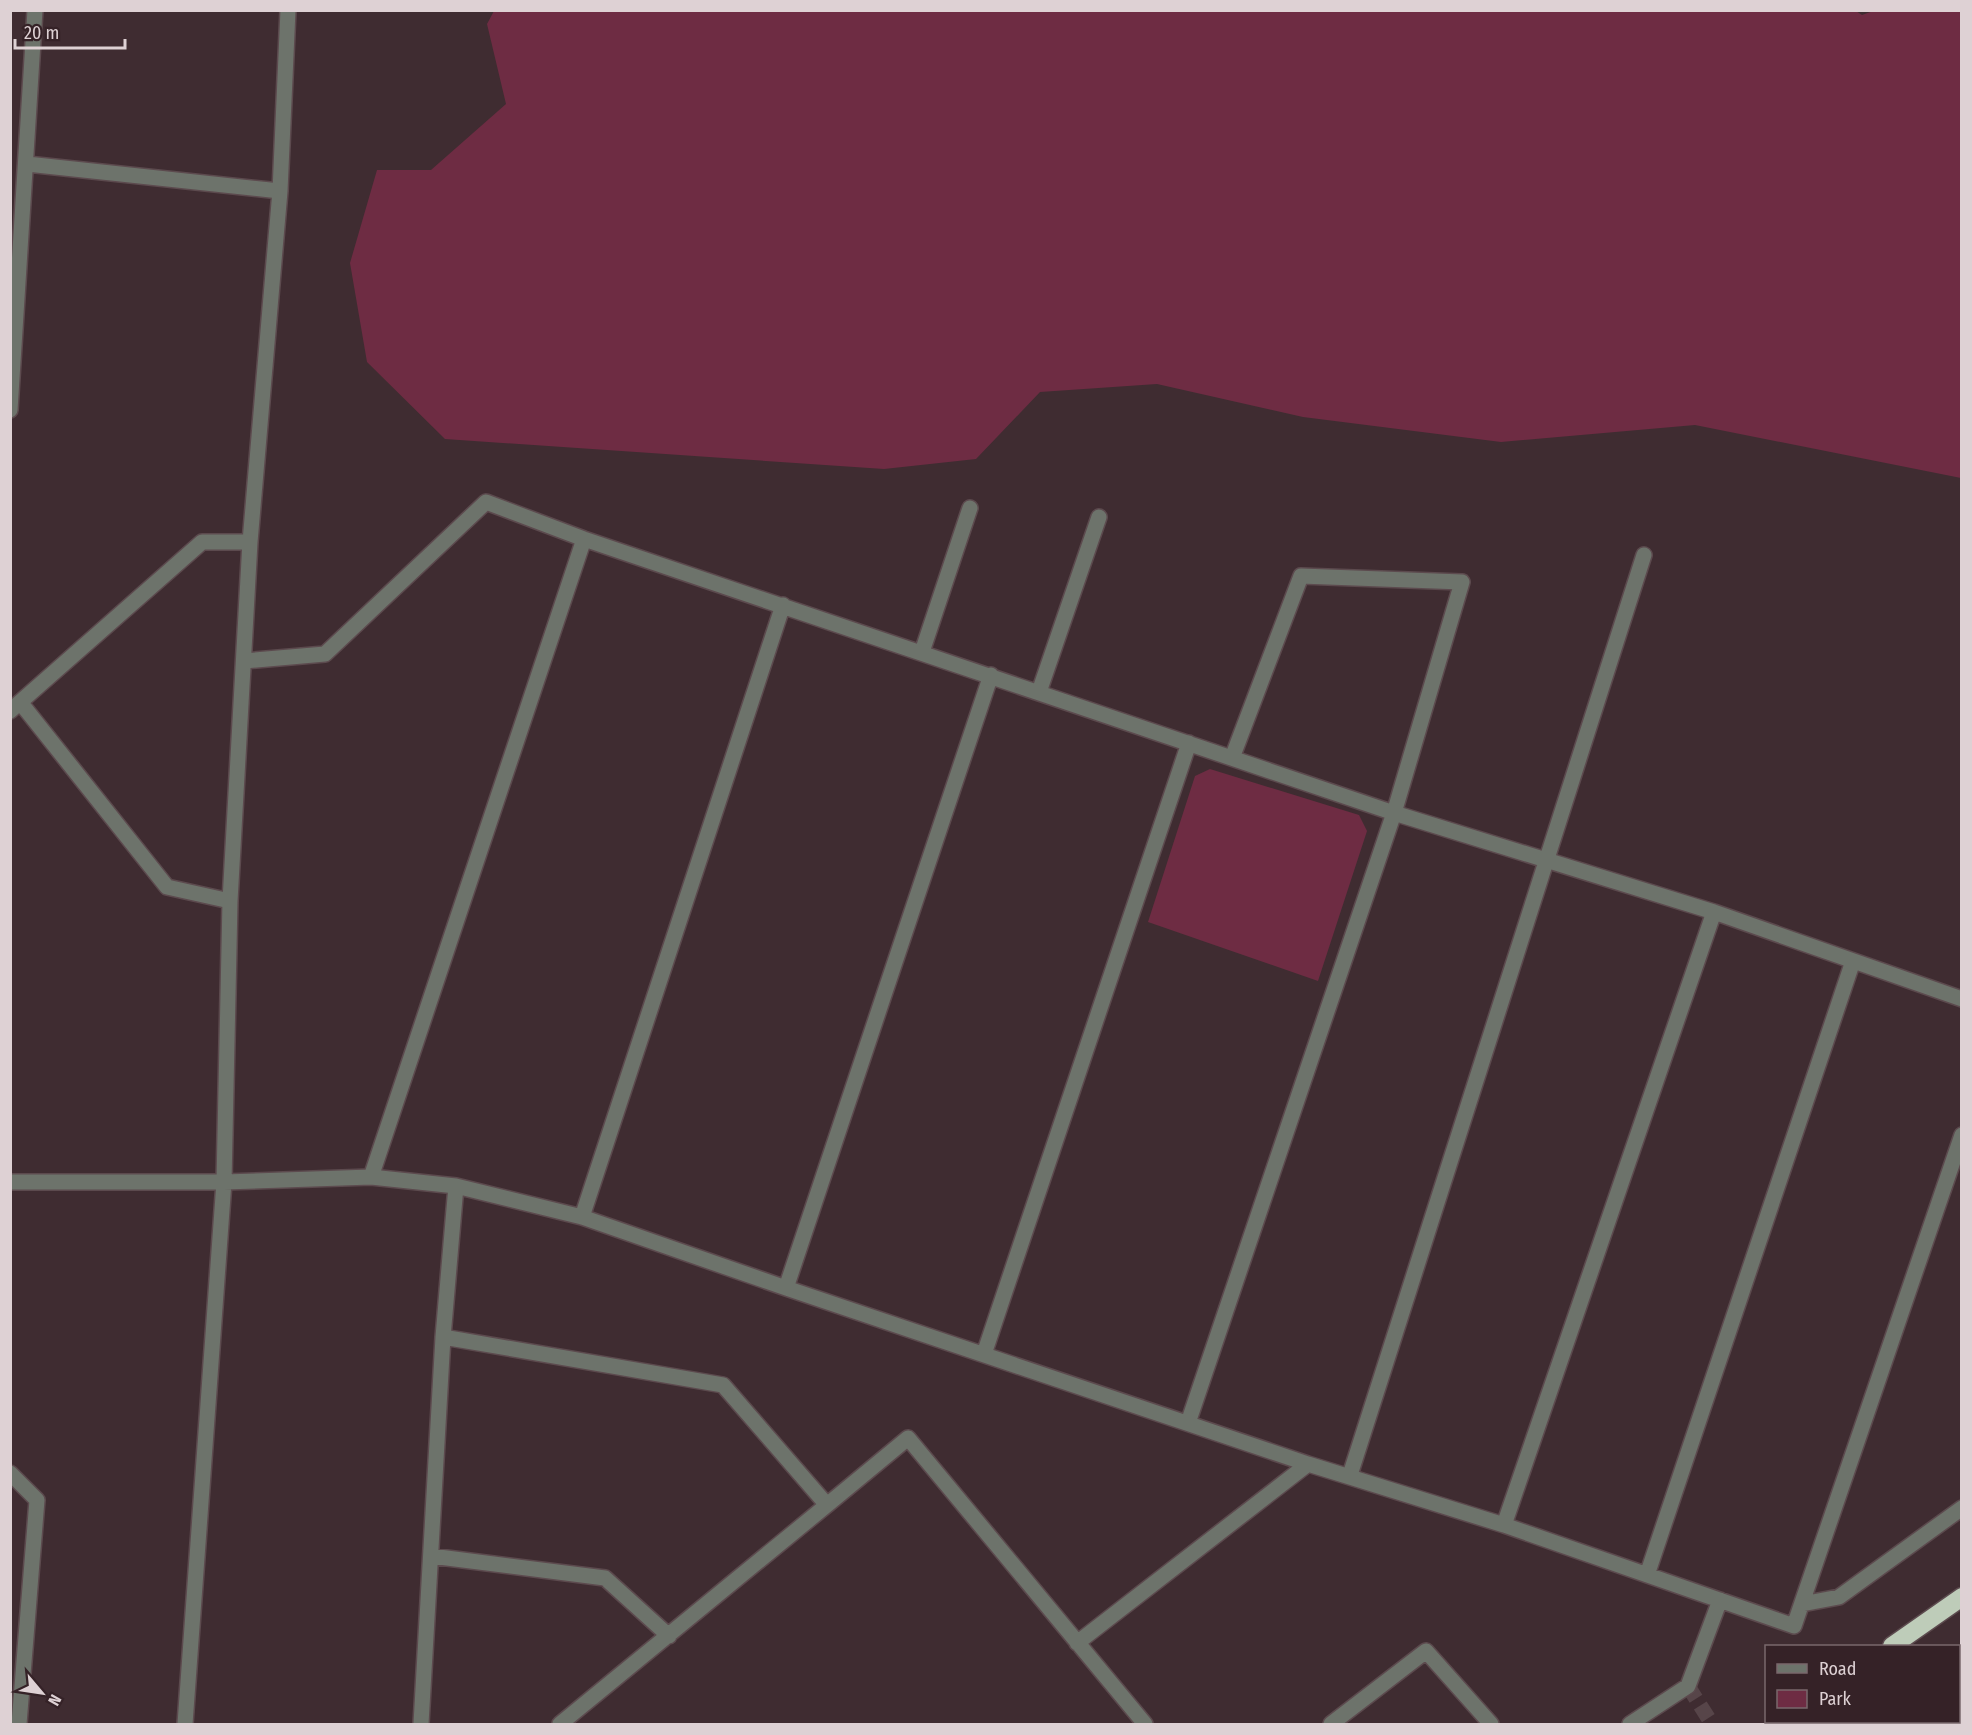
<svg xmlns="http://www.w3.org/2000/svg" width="1972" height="1735" viewBox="0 0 1972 1735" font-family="'Fira Sans Condensed',sans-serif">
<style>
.green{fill:#6e2c43}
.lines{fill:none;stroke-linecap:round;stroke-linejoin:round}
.minor-tunnel{stroke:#574549;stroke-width:15;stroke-dasharray:15 8;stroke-linecap:butt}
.minor-casing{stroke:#5c4a4e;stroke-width:18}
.highway-casing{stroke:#5c4a4e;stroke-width:21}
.minor{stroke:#6d736b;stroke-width:15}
.highway{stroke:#beccb9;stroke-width:18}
</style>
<rect width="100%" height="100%" fill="#3f2c31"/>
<path class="green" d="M1856,11L1862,15L1876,10L1961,11V478L1695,425L1501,442L1303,417L1157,384L1040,392L976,459L884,469L445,439L367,362L350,263L377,170H431L506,104L487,24L494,11Z
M1210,769L1359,815L1367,831L1318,981L1148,922L1195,776Z"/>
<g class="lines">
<path class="minor-tunnel" d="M1688,1686L1712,1724"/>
<defs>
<path id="minor" d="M27,164L280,191
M10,410L35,10
M922,652L970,508
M244,661L325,654L486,502L584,539L1394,813L1714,912L1962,999
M1039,692L1099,517
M20,702L167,887L230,901
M10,711L202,542H250
M371,1177L584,539
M10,1182H224L371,1177L456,1186L582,1217L786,1288L1308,1464L1504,1525L1794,1626L1962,1135
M582,1217L783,605
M786,1288L991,675
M443,1337L723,1385L827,1505L908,1438L1145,1724
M984,1354L1189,743
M1188,1423L1394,813L1462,582L1301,576L1232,758
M10,1473L37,1500L19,1724
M1350,1475L1644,555
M1504,1525L1714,912
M431,1556L605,1578L669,1636
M1647,1575L1853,961
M1802,1604L1839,1597L1962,1508
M1077,1643L1308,1464
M185,1724L224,1182L230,901L250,542L280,191L288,10
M421,1724L443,1337L456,1186
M560,1724L827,1505
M1331,1724L1426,1651L1491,1724
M1630,1724L1688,1686L1720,1600"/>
<path id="highway" d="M1892,1646L1962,1597
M1786,1724L1790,1722"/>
</defs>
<use href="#minor" class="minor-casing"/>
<use href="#highway" class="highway-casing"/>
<use href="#minor" class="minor"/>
<use href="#highway" class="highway"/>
</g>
<rect width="1972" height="1735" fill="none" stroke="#ded1d4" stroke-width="24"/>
<rect x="1765" y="1645" width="195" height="78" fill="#352227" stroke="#79686c" stroke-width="1.5"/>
<rect x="1777" y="1664" width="30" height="9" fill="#6d736b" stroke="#79686c" stroke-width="1.5"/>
<text x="1819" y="1675" font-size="18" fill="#ded1d4">Road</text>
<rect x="1777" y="1690" width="30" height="18" fill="#6e2c43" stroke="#79686c" stroke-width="1.5"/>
<text x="1819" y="1705" font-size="18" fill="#ded1d4">Park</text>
<g transform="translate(42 1693) rotate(119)" stroke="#352227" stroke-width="4.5" paint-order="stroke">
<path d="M0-4.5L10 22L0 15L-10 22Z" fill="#ded1d4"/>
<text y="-9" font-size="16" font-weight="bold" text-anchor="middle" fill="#ded1d4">N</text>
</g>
<path d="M15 39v9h110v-9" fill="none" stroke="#ded1d4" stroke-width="3"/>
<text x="24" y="39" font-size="18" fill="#ded1d4" stroke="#352227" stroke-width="4.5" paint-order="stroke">20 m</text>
</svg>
